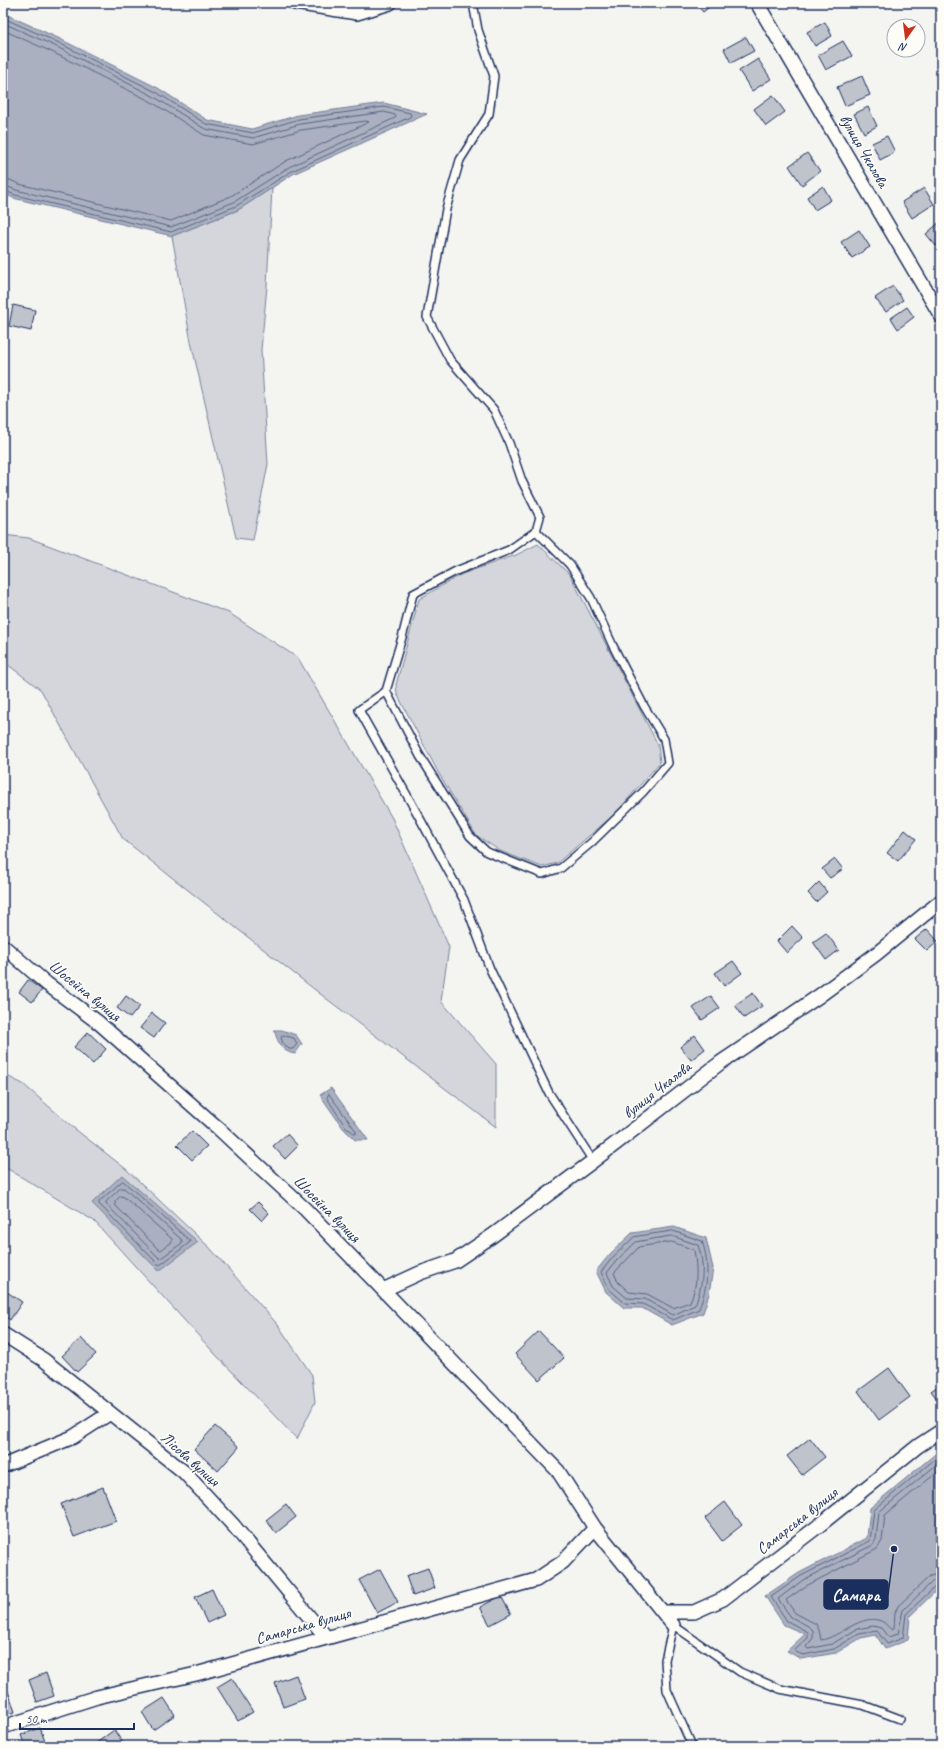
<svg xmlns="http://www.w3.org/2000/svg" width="944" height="1749" viewBox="0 0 944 1749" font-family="Caveat,sans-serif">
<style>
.green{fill:#d4d6db;stroke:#78829c}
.water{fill:#aab0bf;stroke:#717c98}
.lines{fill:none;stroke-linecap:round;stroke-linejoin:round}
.shore{stroke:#546385;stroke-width:1}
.building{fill:#bfc3cc;stroke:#1b2f5e}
.service-casing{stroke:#1b2f5e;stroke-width:10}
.minor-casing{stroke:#1b2f5e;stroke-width:16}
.service{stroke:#fdfcf7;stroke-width:7}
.minor{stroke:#fdfcf7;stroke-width:13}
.labels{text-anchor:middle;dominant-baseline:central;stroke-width:3.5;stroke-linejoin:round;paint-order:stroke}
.street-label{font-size:16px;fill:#1b2f5e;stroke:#fdfcf7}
.leader{fill:none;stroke:#1b2f5e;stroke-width:1.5}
.callout-dot{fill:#1b2f5e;stroke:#fdfcf7;stroke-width:1.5}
.callout{fill:#1b2f5e;stroke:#1b2f5e;stroke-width:1.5}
.callout-label{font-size:17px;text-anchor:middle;font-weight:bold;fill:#fff}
</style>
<rect width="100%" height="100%" fill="#f4f4f1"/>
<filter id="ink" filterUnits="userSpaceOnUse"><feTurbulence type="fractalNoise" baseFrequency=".025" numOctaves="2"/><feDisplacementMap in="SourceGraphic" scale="8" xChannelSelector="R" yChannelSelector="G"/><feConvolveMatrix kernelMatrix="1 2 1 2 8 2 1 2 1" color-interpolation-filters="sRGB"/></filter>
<g filter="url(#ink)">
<path class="green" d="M272,188L267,286L261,350L268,464L253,540L236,538L191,342L172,236L238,210Z
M3,535L29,538L229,613L298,658L392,818L449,947L441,1001L496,1064V1127L319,993L123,839L41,690L3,661Z
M538,544L570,575L658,745L660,762L615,814L557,863L542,867L500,851L476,835L438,772L397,694L396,685L419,599L462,574L516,555Z
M3,1074L23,1084L75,1129L126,1169L210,1248L278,1325L312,1375L315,1402L297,1439L216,1355L94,1221L3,1166Z"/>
<path class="water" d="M3,13L58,38L158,88L207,120L252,129L298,115L384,103L427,114L293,174L238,210L172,236L13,198L3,193Z
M274,1030H282L296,1035L302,1044L295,1054C281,1052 278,1042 274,1030Z
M331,1088L368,1140H355L343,1128L320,1095Z
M122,1175L198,1242L159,1271L92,1203Z
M674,1227L706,1238L713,1268L709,1294L703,1313L672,1325L642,1308H624L606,1292L596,1271L610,1254L632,1233Z
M940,1450L941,1586L910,1616L908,1640L885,1649L876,1635L861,1638L836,1653L801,1659L787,1651L805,1634L784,1625L765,1596L799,1573L867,1538L870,1508Z"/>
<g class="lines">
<path class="shore" d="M3,18L57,42L156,92L206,124L253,133L299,119L384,107L410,113L411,115L410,117L292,171L236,206L171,232L15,195L3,190
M3,23L55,46L153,96L205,129L253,138L300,124L384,112L395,115L396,117L395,118L289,167L234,202L171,227L16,190L3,185
M3,30L52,52L150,101L204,135L253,144L301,130L366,121L369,122L286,161L231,196L171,221L19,184L10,180L3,179
M282,1035L294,1038L297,1044L293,1049H289L283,1044L281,1037Z
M329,1094L356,1131V1134L354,1133L345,1126L327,1098Z
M123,1181L190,1241L189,1243L160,1265L158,1264L99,1204V1202Z
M121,1188H124L182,1240V1243L161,1258H159L106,1204V1202Z
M121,1196L124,1197L172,1239V1242L161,1250H159L115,1205V1202Z
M673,1231L702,1241C710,1265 708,1285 699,1309L673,1320L643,1304L625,1303L609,1289L601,1272L613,1257L634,1237Z
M672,1236L698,1245C705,1266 703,1285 695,1305L673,1315L645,1299L627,1298L613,1286L607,1273L617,1260L636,1242Z
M672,1242L694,1250C697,1268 698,1285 690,1302L673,1308L647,1294L629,1292L618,1282L614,1273L639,1247Z
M941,1454L874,1510L870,1541L801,1576L771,1597L787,1621L808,1632V1638L795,1650L796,1652L803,1655L834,1649L859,1634L877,1631L887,1644L903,1638L906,1614L937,1585L941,1584
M941,1461L879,1512L876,1539L873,1545L803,1580L778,1599L791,1617L808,1626L813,1630V1638L806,1647L808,1649L832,1644L857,1629L873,1626L881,1628L888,1637L898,1634L903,1610L933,1581L941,1579
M941,1469L885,1515L882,1541L877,1549L806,1586L786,1600L795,1613L816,1624L819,1630L821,1640C839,1638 863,1611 883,1622C886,1624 889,1628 892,1630L894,1629L895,1613L898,1606L930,1576L941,1573"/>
</g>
<path class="building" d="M695,3H714L703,12Z
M825,22L832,36L815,46L807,32Z
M746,37L754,51L731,63L724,49Z
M843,41L852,56L826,70L818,55Z
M758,59L771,79L752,91L739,71Z
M862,76L870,95L845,106L837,87Z
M773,95L785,112L766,126L754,109Z
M868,107L877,126L864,133L854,114Z
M887,136L895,152L880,160L872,143Z
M807,153L820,171L802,185L789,166Z
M823,186L831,200L815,210L807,197Z
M924,188L934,204L912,218L902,202Z
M941,221V242L936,246L926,234Z
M859,230L870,247L852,258L841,242Z
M893,286L903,300L886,312L875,298Z
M13,305L35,310L31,331L9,326Z
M907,307L914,317L898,329L891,318Z
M905,830L916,839L898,861L887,853Z
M835,859L843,869L830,878L822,869Z
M819,882L827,892L816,902L808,893Z
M792,926L803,938L787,953L777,941Z
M927,929L938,941L927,951L915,939Z
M826,933L839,950L826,960L813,942Z
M733,961L742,973L724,986L715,973Z
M28,980L42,990L32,1002L19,992Z
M753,993L762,1006L744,1018L735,1005Z
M126,996L140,1006L130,1018L117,1008Z
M711,996L720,1008L702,1020L693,1008Z
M152,1013L165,1023L154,1038L140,1028Z
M88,1032L106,1049L93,1064L74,1047Z
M695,1035L705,1049L691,1060L680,1047Z
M192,1131L207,1146L192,1160L177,1145Z
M287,1134L298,1146L285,1159L273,1146Z
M258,1202L269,1213L262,1221L250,1209Z
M4,1290L22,1302L10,1320L3,1315Z
M539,1331L564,1358L539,1380L515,1354Z
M81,1338L96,1354L77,1372L62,1356Z
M889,1368L910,1397L879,1420L858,1391Z
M941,1384V1404L931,1391Z
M215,1426L239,1447L218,1471L194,1449Z
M810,1438L825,1457L802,1475L787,1456Z
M103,1487L116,1521L74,1537L61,1504Z
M725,1502L742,1525L722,1541L705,1518Z
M286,1504L296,1517L276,1533L266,1520Z
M428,1568L435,1588L413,1596L406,1576Z
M380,1569L398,1602L377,1613L359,1580Z
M212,1589L224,1615L207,1623L195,1597Z
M501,1596L511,1614L490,1625L480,1607Z
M46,1673L54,1696L37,1702L29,1680Z
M296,1675L305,1699L283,1707L275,1683Z
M3,1676L15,1712L3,1715Z
M232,1678L253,1712L238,1721L217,1687Z
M164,1698L175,1715L153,1730L142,1712Z
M40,1728L46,1744L40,1746H25L21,1735Z
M114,1730L125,1746H96L95,1744Z"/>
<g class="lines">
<defs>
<path id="service" d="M473,3L478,30L494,76L489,114L460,160L446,209L427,317L450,360L494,410L509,443L522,481L540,517L536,531L509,550L456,571L413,594L403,634L386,691L359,710L417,813L464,900L490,969L549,1093L593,1161
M386,691L420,756L470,836L487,852L542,874L561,868L592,842L643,792L668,763L664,739L644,706L613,646L591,598L570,565L536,531
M692,1746L667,1690L665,1660L673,1625L740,1672L780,1689L863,1705L900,1719"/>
<path id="minor" d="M295,3L357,13L390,3
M757,3L941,316
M3,946L47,984L99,1023L218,1128L305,1209L558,1471L595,1528L673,1625
M383,1290L420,1273L455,1261L492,1236L593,1161L720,1063L819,996L876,954L941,901
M3,1334L44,1360L184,1472L234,1526L326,1637
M3,1466L73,1437L110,1413
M663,1612H694L723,1599L821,1524L918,1446L941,1431
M3,1727L97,1697L196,1674L536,1580L563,1562L595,1528"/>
</defs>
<use href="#service" class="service-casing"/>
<use href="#minor" class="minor-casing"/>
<use href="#service" class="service"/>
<use href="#minor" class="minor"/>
</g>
</g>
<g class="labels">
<g class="street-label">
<text transform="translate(864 151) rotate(60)">вулиця Чкалова</text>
<text transform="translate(85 991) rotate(39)">Шосейна вулиця</text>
<text transform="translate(657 1090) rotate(-38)">вулиця Чкалова</text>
<text transform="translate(327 1209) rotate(45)">Шосейна вулиця</text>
<text transform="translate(190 1459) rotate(42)">Лісова вулиця</text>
<text transform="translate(797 1521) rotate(-38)">Самарська вулиця</text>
<text transform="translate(303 1626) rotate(-16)">Самарська вулиця</text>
</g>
</g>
<path class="leader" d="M894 1549L888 1595"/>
<circle class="callout-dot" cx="894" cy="1549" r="4"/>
<rect class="callout" x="824" y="1580" width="64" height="29" rx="4"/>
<g class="callout-label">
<text x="856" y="1601">Самара</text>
</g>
<rect width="944" height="1749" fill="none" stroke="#fdfcf7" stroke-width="16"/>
<rect x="8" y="8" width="928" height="1733" fill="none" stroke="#1b2f5e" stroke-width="1.5" filter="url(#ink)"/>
<g transform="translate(906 38) rotate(194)"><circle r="19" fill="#fdfcf7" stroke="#a3aaba"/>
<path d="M0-3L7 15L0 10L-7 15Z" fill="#c8321e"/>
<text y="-6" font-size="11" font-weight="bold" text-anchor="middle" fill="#1b2f5e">N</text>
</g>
<path d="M20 1723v6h114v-6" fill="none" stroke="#1b2f5e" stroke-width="2"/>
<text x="26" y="1723" font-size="12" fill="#1b2f5e" stroke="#fdfcf7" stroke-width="3" paint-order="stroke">50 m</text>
</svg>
